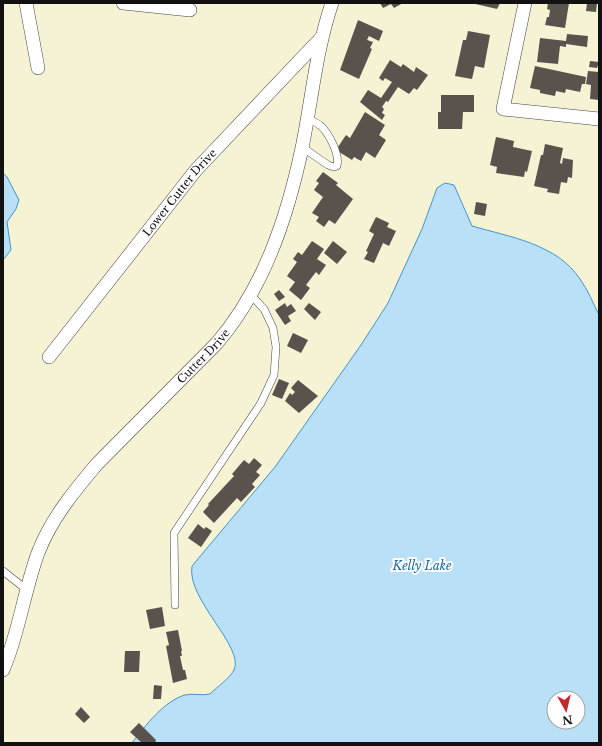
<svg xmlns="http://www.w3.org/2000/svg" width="602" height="746" viewBox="0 0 602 746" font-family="'Libre Baskerville',serif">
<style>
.farmland{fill:#f6f3d4;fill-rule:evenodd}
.water{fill:#b9e0f7;stroke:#3f96cf;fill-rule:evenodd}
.building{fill:#5a524d}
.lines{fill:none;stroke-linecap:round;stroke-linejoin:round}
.lane-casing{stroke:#444;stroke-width:8}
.street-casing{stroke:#444;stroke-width:14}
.lane{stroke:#fff;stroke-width:7}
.street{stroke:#fff;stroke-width:13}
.labels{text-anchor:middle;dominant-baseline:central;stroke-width:4;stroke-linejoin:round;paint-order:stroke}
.street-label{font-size:11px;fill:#111;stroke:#fff}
.water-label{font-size:12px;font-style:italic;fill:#1768a6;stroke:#fff}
</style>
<rect width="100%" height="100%" fill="#fffdf5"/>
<path class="farmland" d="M3,3H599V743H3ZM554,698H578V722H554Z"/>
<path class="water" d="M3,173L7,177L19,200L16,209L7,222L11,250L3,260Z
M445,183L454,185L472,226C510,237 557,244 580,279C588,290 593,303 599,315V743H132C145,726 164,701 185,695C193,693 202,696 210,694C217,687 229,679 234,670C245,647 186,599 192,566L275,467L361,345L388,303L422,229L437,188ZM554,698H578V722H554Z"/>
<path class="building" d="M380,3H403L394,8L391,4L383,8Z
M471,3H500L497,9Z
M548,3H569L565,28L545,25L547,17H549L550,10L547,9Z
M587,3H597L596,12L586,11Z
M358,20L383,31L379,41L369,36L367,40L373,42L370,48L372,49L359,79L340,70Z
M468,31L490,35L484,68L475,66L472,79L455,76L463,40H466Z
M567,34L588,36L587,47L566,44V47L560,46L558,64L537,62L540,38L566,41Z
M390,60L401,67L403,64L414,72L416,67L428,75L417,90L414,88L409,94L398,87L388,102L386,101L382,107L384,109L382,113L385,115L382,120L360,102L368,90L381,98L392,82L385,78L383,81L379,78Z
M590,61L599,62L597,68L589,67Z
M535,66L586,77L585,84H582L580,92L566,89L565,93L556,91L555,96L540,93V90L530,88Z
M588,71L599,72V100L590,99L591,85L586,84Z
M441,95H474V112H463L462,129H438V112H441Z
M365,112L385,125L379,135L386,140L375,158L366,152L361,161L354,157L352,160L336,150L346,135L350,138Z
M496,137L514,141L513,147L532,151L527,172L525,171L524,177L496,173L497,167L490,165Z
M545,144L563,148L560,163L562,164L563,158L573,160L572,178L568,177L567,183L561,182L559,194L547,192L548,189L534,186L541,155H543Z
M323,172L338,183L336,185L353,199L335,224L329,220L324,227L316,221L319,217L312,213L323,197L314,190L319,183L316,181Z
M476,202L487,204L485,216L474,214Z
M376,217L389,223L387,227L396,231L389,246L383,243L374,263L364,259L368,252L366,251L374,234L369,231Z
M312,241L324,249L317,259L326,265L319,275L316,272L306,285L310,288L301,300L289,290L295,282L287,276L297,262L293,259L298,252L302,255Z
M333,241L347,252L337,264L324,253Z
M279,290L285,297L279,301L274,294Z
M285,303L287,307L291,304L296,311L288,316L291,321L285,325L275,310Z
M309,303L321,312L315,320L304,309Z
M293,333L308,340L301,353L287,346Z
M279,379L289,383L282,399L272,395Z
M298,380L318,396L299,413L285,401L290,393L292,395L295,392L291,388Z
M254,458L262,465L256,472L260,475L252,484L255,487L241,502L237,498L214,523L203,512L209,505L208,504L234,476L232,474L244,460L249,464Z
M198,524L204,529L206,527L212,531L201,547L188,538Z
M162,607L165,626L150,629L146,610Z
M178,630L182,651H181L182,656H180L183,670H185L187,679L173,683L166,646L169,645L166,632Z
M125,651H140L139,672H124Z
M154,685L162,686L161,699H153Z
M81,707L90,717L84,723L75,714Z
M139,723L156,740L155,743H142L130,732Z"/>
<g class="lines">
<defs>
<path id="lane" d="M302,147L328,165L334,167L337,166C340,154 329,134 321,126C317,123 311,120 307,118
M3,571L27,590
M175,605L174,533L261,403L274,375L276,347L273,328L264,309L250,294"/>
<g id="street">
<path d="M26,3L38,68"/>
<path d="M123,3L190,10"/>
<path d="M525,3L503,109L599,119"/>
<path id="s1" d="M49,357L196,170L322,37"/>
<path id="s2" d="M3,670C19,633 24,591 38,553C51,519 74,491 97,464L217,343C264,288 287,218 302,148C312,99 316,50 332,3"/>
</g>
</defs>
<use href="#lane" class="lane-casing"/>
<use href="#street" class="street-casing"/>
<use href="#lane" class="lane"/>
<use href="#street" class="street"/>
</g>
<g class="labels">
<g class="street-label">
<text stroke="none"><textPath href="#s1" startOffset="210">Lower Cutter Drive</textPath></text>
<text stroke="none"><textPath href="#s2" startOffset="381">Cutter Drive</textPath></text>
</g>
<g class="water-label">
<text x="422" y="565">Kelly Lake</text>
</g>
</g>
<rect width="602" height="746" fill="none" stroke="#111111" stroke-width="8"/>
<g transform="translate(566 710) rotate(172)"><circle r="19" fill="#ffffff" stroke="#a0a0a0"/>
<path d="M0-3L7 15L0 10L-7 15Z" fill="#c4262e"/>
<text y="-6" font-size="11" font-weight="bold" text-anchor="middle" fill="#111111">N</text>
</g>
</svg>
